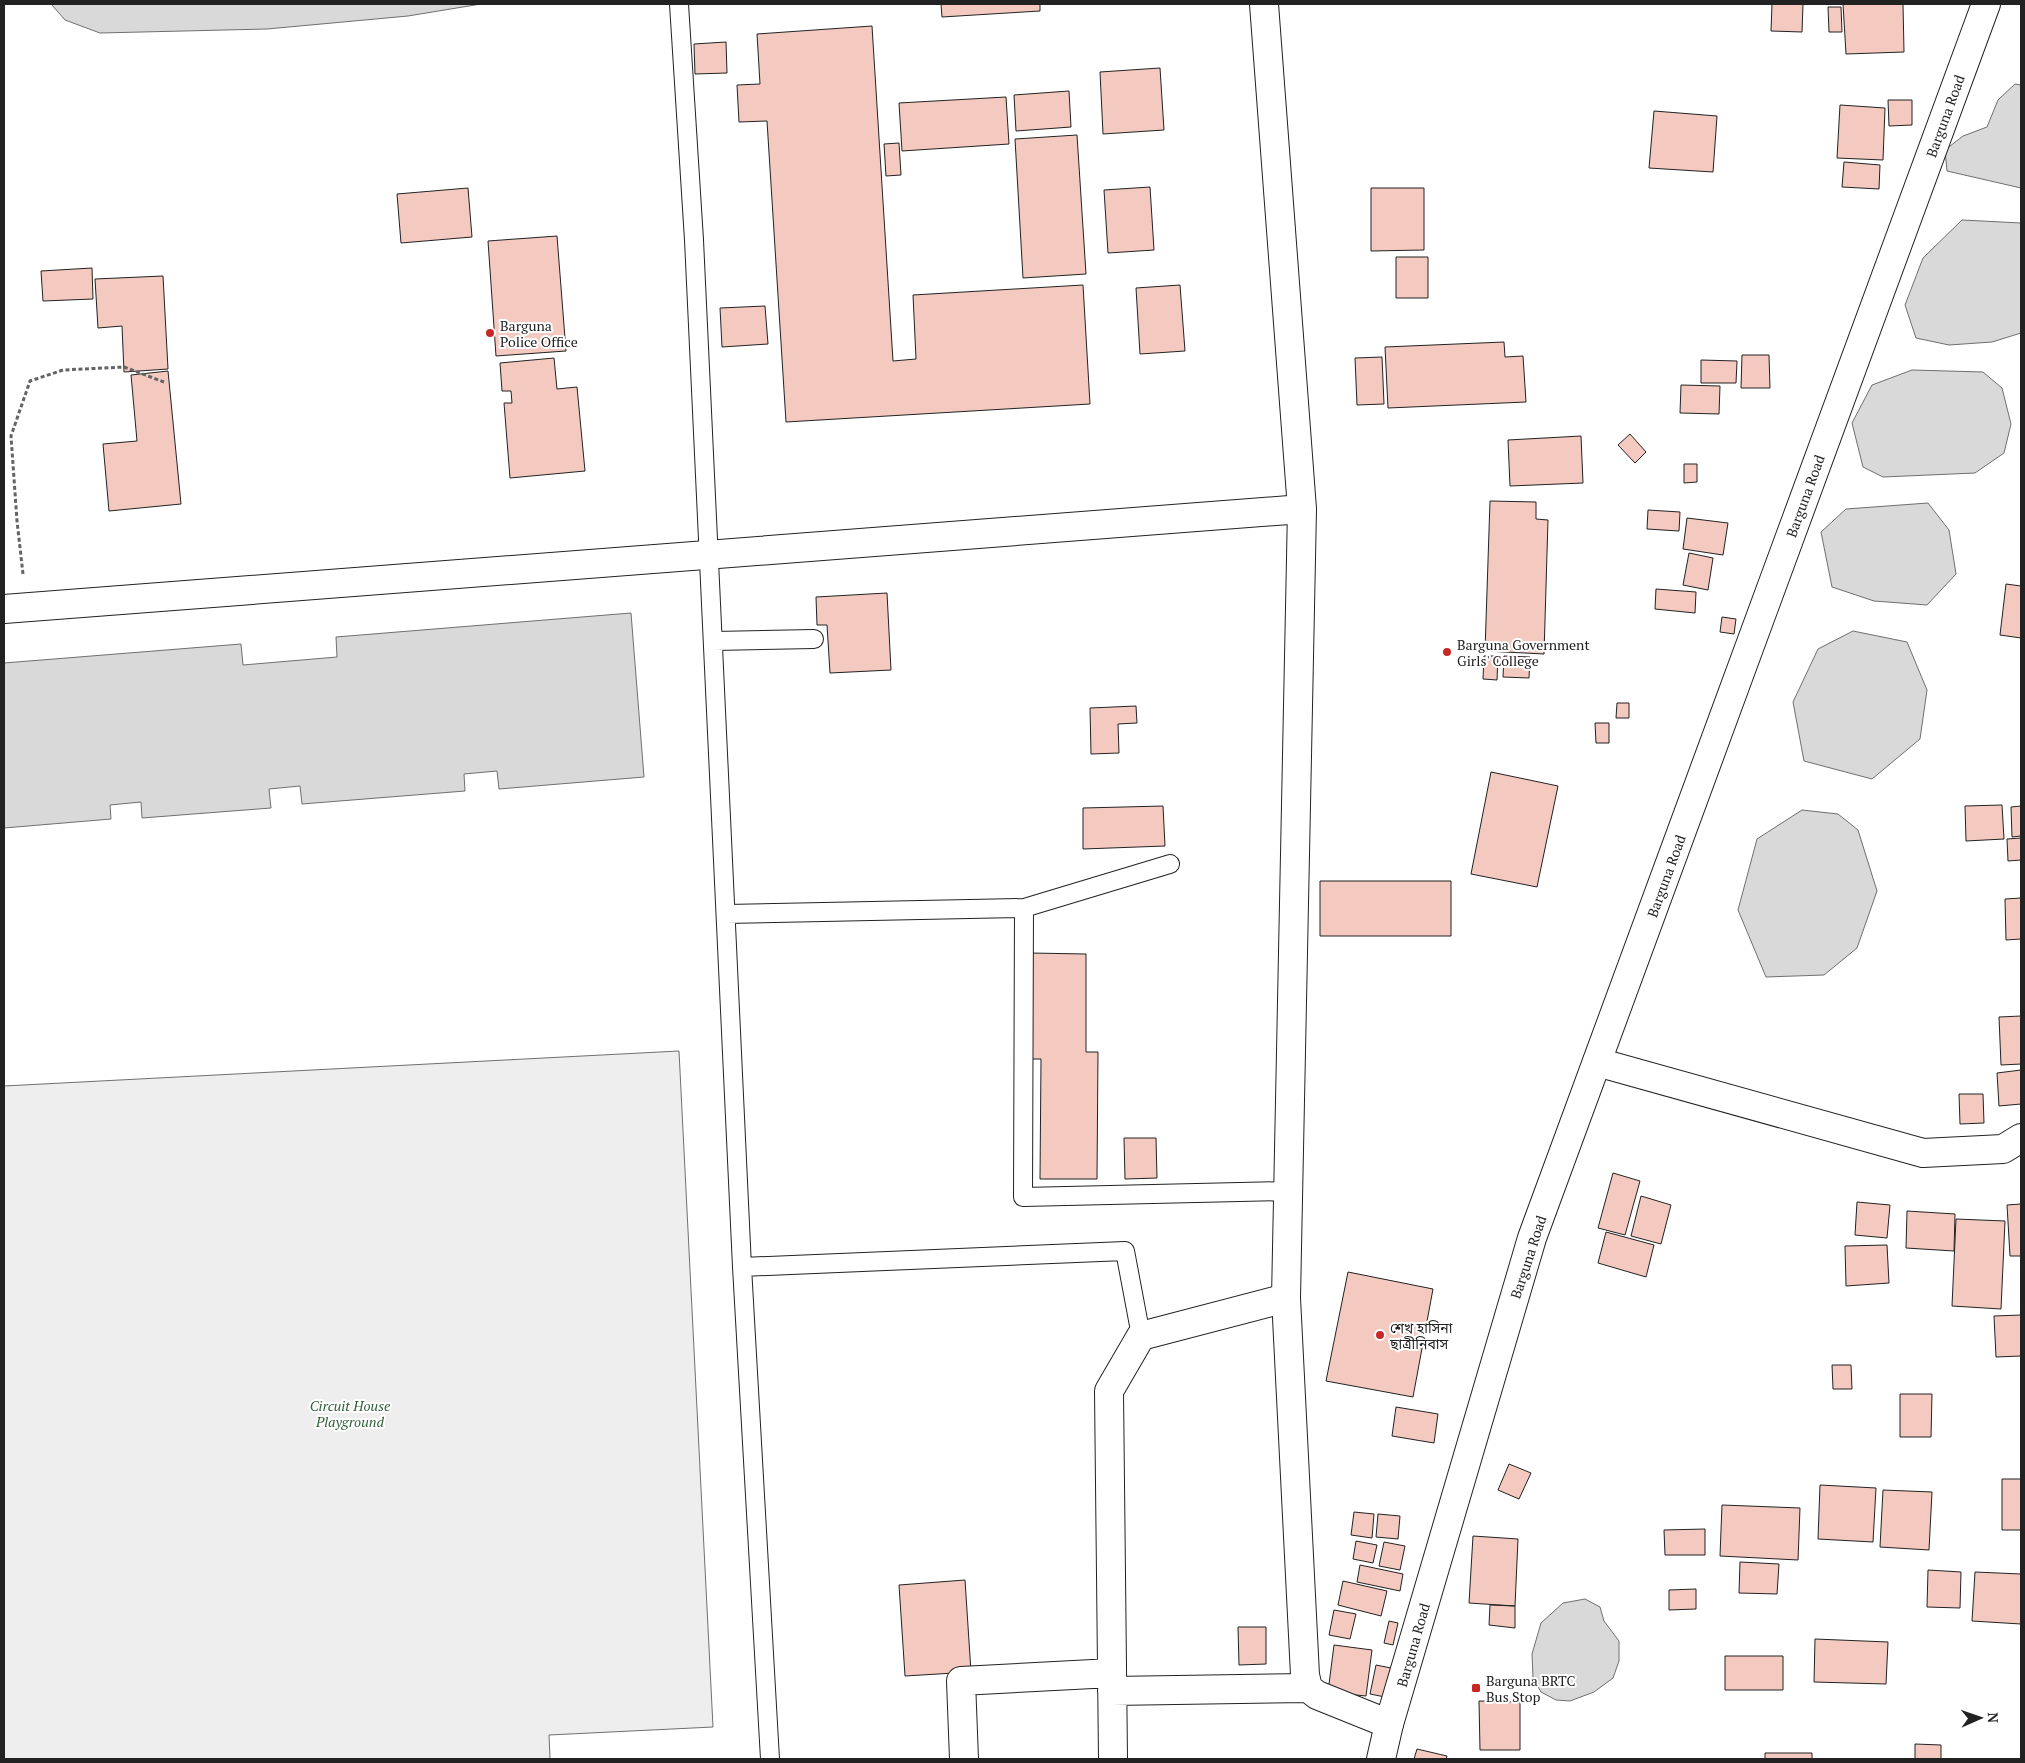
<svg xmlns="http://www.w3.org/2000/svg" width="2025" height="1763" viewBox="0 0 2025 1763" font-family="'PT Serif','Noto Sans Bengali',serif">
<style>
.green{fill:#eee;stroke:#6f6f6f}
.water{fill:#d9d9d9;stroke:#6f6f6f}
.building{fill:#f3c9c0;stroke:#222}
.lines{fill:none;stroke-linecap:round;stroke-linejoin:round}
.lane-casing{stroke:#222;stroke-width:20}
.street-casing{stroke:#222;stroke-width:30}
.primary-casing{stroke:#222;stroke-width:30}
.path{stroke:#646464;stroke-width:3;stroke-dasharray:4 2.5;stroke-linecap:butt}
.lane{stroke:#fff;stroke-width:18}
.street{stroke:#fff;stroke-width:28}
.primary{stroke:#fff;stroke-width:28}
.poi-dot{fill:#c62828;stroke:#fff;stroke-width:2}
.labels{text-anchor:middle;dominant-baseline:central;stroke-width:4;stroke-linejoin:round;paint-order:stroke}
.street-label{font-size:14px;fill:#222;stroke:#fff}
.poi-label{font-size:14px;fill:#222;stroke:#fff;text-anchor:start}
.park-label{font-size:14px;font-style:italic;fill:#2f5e38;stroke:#fff}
</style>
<rect width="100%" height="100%" fill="#fff"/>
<path class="green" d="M679,1051L713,1727L549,1735L550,1759H4V1086Z"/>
<path class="water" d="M51,4H481L408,16L267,29L100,33L65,20Z
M2015,84L2021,85V188L1947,171L1945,150L1963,136L1987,127L1998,100Z
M1962,220L2021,223V333L1992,342L1949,345L1916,338L1905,305L1923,258Z
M1912,370L1983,372L2002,388L2011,424L2004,453L1975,473L1883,477L1863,467L1852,423L1872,385Z
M1928,503L1949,530L1956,574L1927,605L1874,601L1832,587L1821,532L1846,509Z
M631,613L644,777L499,789L497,771L464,774L465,791L302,804L300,786L269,789L271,808L142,818L141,802L110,805L111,819L4,828V663L241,644L243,665L337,657L336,637Z
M1853,631L1907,642L1927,690L1920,739L1872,779L1804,761L1793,702L1818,649Z
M1802,810L1838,814L1858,830L1877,891L1857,948L1824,975L1766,977L1738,910L1757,839Z
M1585,1599L1600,1607L1604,1621L1619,1641V1661L1613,1678L1594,1692L1570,1701L1556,1700L1541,1692L1533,1678L1532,1654L1541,1623L1563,1603Z"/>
<path class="building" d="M941,4H1040V11L942,17Z
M1772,4H1803L1802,32L1771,31Z
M1843,4H1903L1904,52L1846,54Z
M1828,7H1841L1842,32H1829Z
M872,26L893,361L916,359L913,295L1083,285L1090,404L786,422L767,121L739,122L737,85L760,84L757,34Z
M726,42L727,73L695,74L694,44Z
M1160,68L1164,130L1103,134L1100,72Z
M1069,91L1071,127L1016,131L1014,95Z
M1006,97L1009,144L902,151L899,103Z
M1888,100H1912V125L1889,126Z
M1840,105L1885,108L1883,160L1837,158Z
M1654,111L1717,116L1713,172L1649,168Z
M1077,135L1086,274L1023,278L1015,139Z
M899,143L901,175L886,176L884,144Z
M1844,162L1880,165L1879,189L1842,187Z
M1150,187L1154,250L1108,253L1104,190Z
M468,188L472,237L401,243L397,194Z
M1371,188H1424V250L1371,251Z
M557,236L566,351L496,356L488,241Z
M1396,257H1428V298H1396Z
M92,268L93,299L43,301L41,271Z
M163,276L168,369L124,372L122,326L98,328L95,279Z
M1180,285L1185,351L1140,354L1136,288Z
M765,306L768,344L722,347L720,308Z
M1504,342L1505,357L1523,356L1526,402L1388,408L1385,347Z
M1742,355H1769L1770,388H1741Z
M1382,357L1384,404L1357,405L1355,358Z
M554,358L557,389L577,387L585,471L510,478L504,403H512L511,391H502L500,363Z
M1701,360L1737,361L1736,383H1701Z
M168,371L181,504L109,511L103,444L137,441L131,375Z
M1681,385L1720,386L1719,414L1680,413Z
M1630,434L1646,452L1635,463L1618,445Z
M1581,436L1583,483L1510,486L1508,440Z
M1684,464H1697V482L1684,483Z
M1490,501L1536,502V519L1548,520L1544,654L1485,651Z
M1648,510L1680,512L1679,531L1647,529Z
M1687,518L1728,523L1723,555L1683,549Z
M1689,553L1713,558L1708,590L1683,585Z
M2006,584L2021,586V638L2000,635Z
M1656,589L1696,592L1695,613L1655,609Z
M887,593L891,670L830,673L827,625H817L816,597Z
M1722,617L1736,619L1734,634L1720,632Z
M1484,656H1498L1497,680L1483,679Z
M1504,656L1530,657L1529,678L1503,677Z
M1617,703H1629V718H1616Z
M1136,706L1137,723L1118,724L1119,753L1091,754L1090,708Z
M1595,723H1609V743H1596Z
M1491,772L1558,786L1537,887L1471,874Z
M2002,805L2004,839L1966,841L1965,806Z
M1163,806L1165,846L1083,849V808Z
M2021,806V836L2012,837L2011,807Z
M2021,838V860L2008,861L2007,839Z
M1320,881H1451V936H1320Z
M2021,898V939L2006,940L2005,899Z
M1030,953L1086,954V1052H1098L1097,1179H1040L1041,1059H1030Z
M2021,1016V1064L2001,1065L1999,1017Z
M2021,1070V1104L1999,1106L1997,1073Z
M1959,1094H1983L1984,1123L1960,1124Z
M1124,1138H1156L1157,1178L1125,1179Z
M1613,1173L1640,1181L1625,1235L1598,1228Z
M1641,1196L1671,1205L1661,1244L1631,1236Z
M1857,1202L1890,1205L1887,1238L1855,1235Z
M2021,1204V1256H2010L2007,1205Z
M1907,1211L1955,1214L1954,1251L1906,1248Z
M1956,1219L2005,1221L2001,1309L1952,1306Z
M1606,1232L1654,1245L1646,1277L1598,1263Z
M1887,1245L1889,1283L1846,1286L1845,1246Z
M1348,1272L1433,1289L1413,1397L1326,1381Z
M2021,1315V1356L1996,1357L1994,1316Z
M1832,1365H1851L1852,1389H1833Z
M1900,1394H1932L1931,1437H1900Z
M1396,1407L1438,1414L1434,1443L1392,1436Z
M1509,1464L1531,1473L1519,1499L1498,1490Z
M2002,1479H2021V1530H2002Z
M1820,1485L1876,1488L1873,1542L1818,1539Z
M1883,1490L1932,1492L1929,1550L1880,1547Z
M1722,1505L1800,1508L1798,1560L1720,1556Z
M1354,1512L1374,1514L1372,1538L1351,1535Z
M1378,1514L1400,1516L1398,1539L1376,1537Z
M1705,1529V1555H1665L1664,1530Z
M1473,1536L1518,1539L1515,1606L1469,1603Z
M1356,1541L1377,1545L1373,1563L1353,1559Z
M1384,1542L1405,1546L1400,1570L1379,1566Z
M1740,1562L1779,1564L1777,1594L1739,1593Z
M1360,1565L1403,1574L1400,1591L1357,1582Z
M1928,1570L1961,1572L1960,1608L1927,1607Z
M1975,1572L2021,1574V1624L1972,1621Z
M965,1580L971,1672L905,1676L899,1585Z
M1343,1581L1387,1591L1381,1616L1338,1605Z
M1696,1589V1609L1669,1610V1590Z
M1490,1605L1515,1606V1628L1489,1625Z
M1334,1610L1356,1614L1350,1639L1329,1635Z
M1389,1621L1398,1623L1393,1645L1384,1643Z
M1238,1627H1266V1664L1239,1665Z
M1815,1639L1888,1642L1886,1684L1814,1682Z
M1334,1645L1372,1650L1366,1696L1328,1692Z
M1725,1656H1783V1690H1725Z
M1376,1665L1391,1668L1385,1697L1370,1694Z
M1479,1701L1520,1702V1750H1480Z
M1915,1744L1941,1745V1759H1915Z
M1417,1749L1447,1756L1446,1759H1414Z
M1765,1753H1812V1759H1765Z"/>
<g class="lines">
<defs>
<path id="lane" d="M679,4L694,240L742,1267L770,1759
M714,641L814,639
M1024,908L1023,1197L1288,1191
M726,914L1024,908L1170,864
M742,1267L1125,1251L1141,1336"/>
<path id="street" d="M1264,4L1302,509L1286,1298L1305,1675L1308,1688L1317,1695L1389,1724
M4,609L1302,509
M1597,1062L1923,1153L2003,1149L2021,1138
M1112,1691L1308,1688
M964,1759L961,1681L1112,1673
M1113,1759L1109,1391L1141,1336L1286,1298"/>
<path id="primary" d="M1381,1759L1389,1724L1532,1238L1986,4"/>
</defs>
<use href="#lane" class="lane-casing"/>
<use href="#street" class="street-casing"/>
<use href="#primary" class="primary-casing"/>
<path class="path" d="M23,574L17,521L11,436L30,381L63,370L124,367L164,382"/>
<use href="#lane" class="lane"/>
<use href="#street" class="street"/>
<use href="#primary" class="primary"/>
</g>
<g class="poi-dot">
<circle cx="490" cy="333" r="5"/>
<circle cx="1447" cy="652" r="5"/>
<circle cx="1380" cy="1335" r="5"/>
<rect x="1471" y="1683" width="10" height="10" rx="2.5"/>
</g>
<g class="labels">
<g class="street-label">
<text transform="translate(1945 116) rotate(-70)">Barguna Road</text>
<text transform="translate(1805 496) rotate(-70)">Barguna Road</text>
<text transform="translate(1666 876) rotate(-70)">Barguna Road</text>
<text transform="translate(1528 1257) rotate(-72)">Barguna Road</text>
<text transform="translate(1413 1645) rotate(-74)">Barguna Road</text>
</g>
<g class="poi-label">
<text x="500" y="325">Barguna<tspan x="500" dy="16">Police Office</tspan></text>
<text x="1457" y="644">Barguna Government<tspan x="1457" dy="16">Girls' College</tspan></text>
<text x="1390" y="1327">শেখ হাসিনা<tspan x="1390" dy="16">ছাত্রীনিবাস</tspan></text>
<text x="1486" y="1680">Barguna BRTC<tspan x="1486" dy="16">Bus Stop</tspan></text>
</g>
<g class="park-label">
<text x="350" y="1405">Circuit House<tspan x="350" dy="16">Playground</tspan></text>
</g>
</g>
<rect width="2025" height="1763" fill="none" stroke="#222222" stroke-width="10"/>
<g transform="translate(1980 1718) rotate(88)" stroke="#ffffff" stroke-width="4" paint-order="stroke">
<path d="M0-4L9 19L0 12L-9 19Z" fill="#222222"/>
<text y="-8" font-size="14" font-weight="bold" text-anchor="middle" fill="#222222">N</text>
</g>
</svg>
